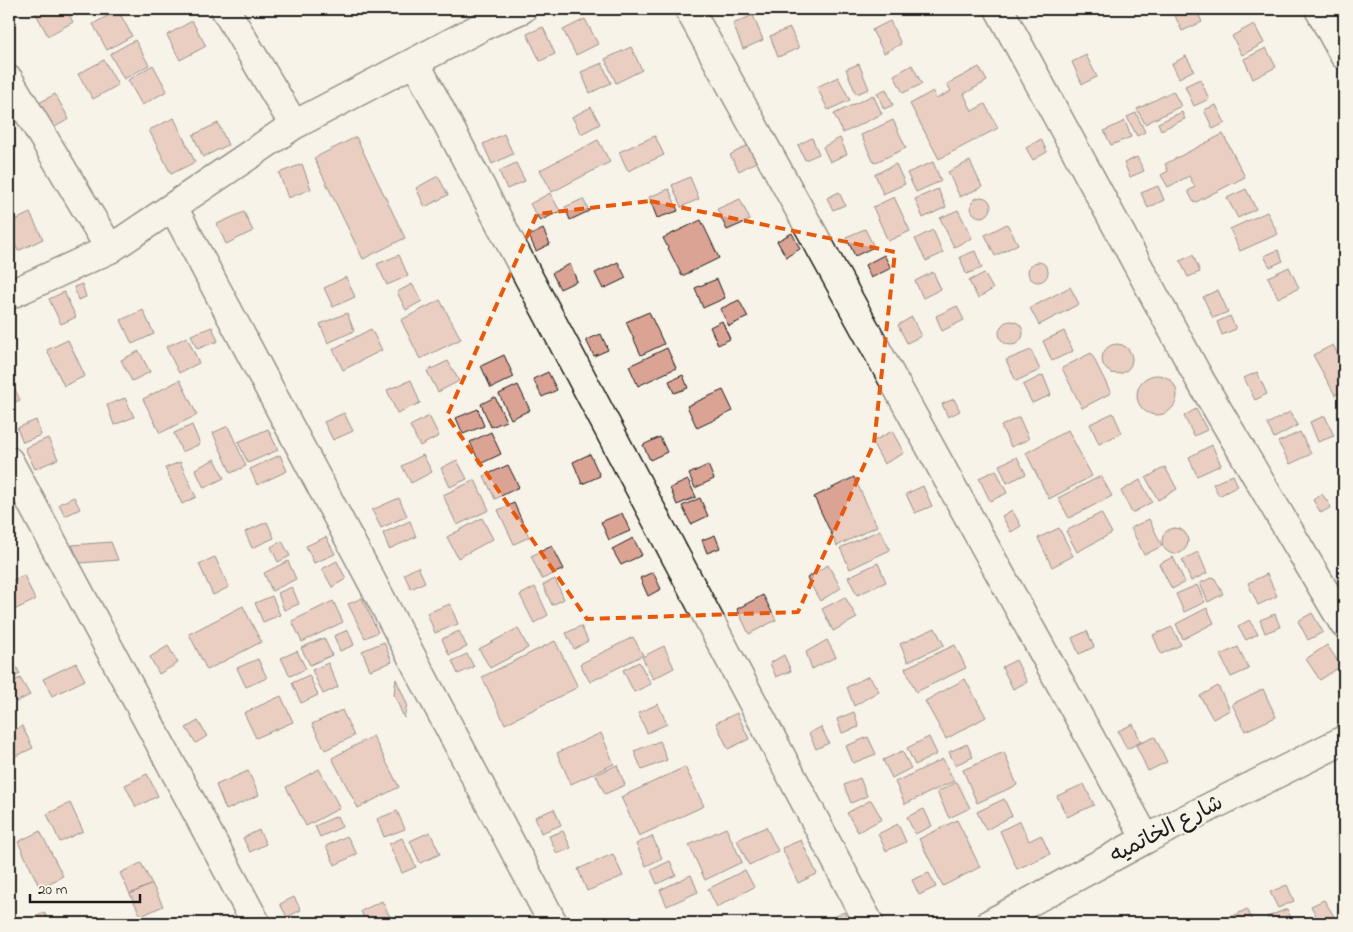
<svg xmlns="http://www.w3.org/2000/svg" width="1353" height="932" viewBox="0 0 1353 932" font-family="'Indie Flower','Playpen Sans Arabic',sans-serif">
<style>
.building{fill:#dba394;stroke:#1c1c1c}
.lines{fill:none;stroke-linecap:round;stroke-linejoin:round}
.street-casing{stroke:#1c1c1c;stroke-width:31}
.secondary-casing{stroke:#1c1c1c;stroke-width:31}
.street{stroke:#f7f3e8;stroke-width:28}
.secondary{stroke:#f7f3e8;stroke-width:28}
.marked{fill:none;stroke:#e8590c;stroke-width:4;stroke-dasharray:10 6;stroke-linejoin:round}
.labels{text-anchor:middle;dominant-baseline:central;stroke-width:4;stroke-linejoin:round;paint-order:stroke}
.street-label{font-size:22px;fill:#1c1c1c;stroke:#f7f3e8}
</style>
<rect width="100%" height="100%" fill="#f7f3e8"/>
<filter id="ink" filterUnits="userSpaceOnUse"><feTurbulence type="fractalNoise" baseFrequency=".02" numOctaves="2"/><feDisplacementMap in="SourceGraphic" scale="10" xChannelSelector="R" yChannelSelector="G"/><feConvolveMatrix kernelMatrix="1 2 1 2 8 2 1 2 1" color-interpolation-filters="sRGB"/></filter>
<g filter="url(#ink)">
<path class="building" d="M37,9H66L73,22L48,36L34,10Z
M1172,9H1196L1202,22L1182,31Z
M118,10L132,36L107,50L93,24Z
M753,15L763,40L743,49L733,24Z
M585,19L598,44L576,55L563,30Z
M192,21L206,46L180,60L167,35Z
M890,21L901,44L884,53L872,30Z
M1254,24L1264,43L1242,55L1232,36Z
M543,27L555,54L540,61L527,34Z
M790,28L799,48L778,57L770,36Z
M135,40L149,65L124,79L110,54Z
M631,47L642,70L616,83L605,59Z
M1266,48L1276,67L1253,79L1244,59Z
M1086,55L1097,77L1082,84L1072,62Z
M1186,56L1194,70L1179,78L1172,64Z
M104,60L118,85L93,99L78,74Z
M602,63L611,83L590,93L581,72Z
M859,64L869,89L856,94L846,69Z
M153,65L167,91L142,105L128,80Z
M912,65L922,84L903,93L894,75Z
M979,67L987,81L964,94L972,111L985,104L998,128L939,159L910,104L933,91L936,99L951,91L947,84Z
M838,77L850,100L828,110L817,87Z
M1200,79L1209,99L1194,106L1185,86Z
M886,89L893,105L884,109L877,93Z
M1173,91L1181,106L1145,124L1137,109Z
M55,94L69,119L44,133L30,108Z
M873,95L882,114L843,133L834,114Z
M1216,105L1225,123L1213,129L1204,110Z
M591,107L600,124L581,134L572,117Z
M1182,112L1185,119L1161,130L1158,123Z
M1136,113L1145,132L1137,136L1127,117Z
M174,118L195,162L171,174L149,130Z
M893,120L906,148L874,163L861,135Z
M1125,121L1131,137L1111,145L1104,131Z
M218,123L228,145L203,157L193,135Z
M504,134L513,154L492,164L483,144Z
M1223,134L1245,177L1194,203L1188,191L1195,187L1189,176L1168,187L1161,175L1168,171L1165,164Z
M655,136L664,155L628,171L619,152Z
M356,137L405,238L363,259L314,158Z
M812,138L819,154L805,160L798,145Z
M840,138L847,154L830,162L823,147Z
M1041,139L1047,152L1033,160L1026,148Z
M598,140L610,162L552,192L540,170Z
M748,145L756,162L739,171L730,155Z
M1137,157L1144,171L1130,177L1124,163Z
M970,161L982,187L960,197L948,172Z
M933,162L941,181L916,192L907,173Z
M516,163L525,181L507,189L499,171Z
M302,164L311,189L288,198L279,173Z
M896,164L905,184L883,194L875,174Z
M438,176L448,195L425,207L416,188Z
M690,177L699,199L681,207L672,185Z
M1158,186L1164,200L1148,208L1141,193Z
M669,189L678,211L657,218L649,197Z
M938,189L946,207L923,218L915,199Z
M1246,189L1256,209L1238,218L1227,198Z
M839,192L845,205L833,210L827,198Z
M550,193L560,211L540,221L530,204Z
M971 207a10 10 0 1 1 20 0a10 10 0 1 1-20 0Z
M894,197L910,231L888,241L873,207Z
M583,199L589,211L570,220L565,207Z
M740,199L750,220L727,230L717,209Z
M958,210L972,238L954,247L940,218Z
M244,212L253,231L226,244L217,224Z
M1267,212L1278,234L1240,251L1230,229Z
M30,213L43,239L18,251L9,230V223Z
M701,220L719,258L682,276L663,238Z
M1007,224L1018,244L995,256L985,235Z
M543,229L550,244L536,251L529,236Z
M865,229L874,247L855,256L846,237Z
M933,230L943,253L926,261L915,239Z
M792,233L800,249L786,257L777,241Z
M1278,250L1283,261L1270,267L1264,256Z
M975,251L982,268L966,274L960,257Z
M399,255L408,276L387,285L377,264Z
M884,255L891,268L871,278L865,265Z
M1193,255L1200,272L1188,277L1180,261Z
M1028 272a10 10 0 1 1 20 0a10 10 0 1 1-20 0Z
M618,262L626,278L603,289L595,273Z
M570,264L577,281L560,289L552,273Z
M1289,267L1299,288L1278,298L1268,277Z
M933,272L941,289L923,298L915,281Z
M984,273L993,289L978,298L969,281Z
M346,277L355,297L333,307L324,288Z
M717,279L725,298L703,308L695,288Z
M82,284L86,297L78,300L74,287Z
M412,284L422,301L406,310L397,292Z
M1070,287L1079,304L1039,325L1030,308Z
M1218,290L1228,312L1213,318L1203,297Z
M64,292L76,317L61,324L49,299Z
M440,300L461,339L420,359L401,320Z
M739,300L748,317L729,326L720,309Z
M957,306L964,320L942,331L936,316Z
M143,310L154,334L132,344L121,320Z
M649,312L664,344L641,355L626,322Z
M347,313L354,331L328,343L320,324Z
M1230,316L1236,329L1222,335L1217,322Z
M912,317L921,336L907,343L898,325Z
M999 333a12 12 0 1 1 24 0a12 12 0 1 1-24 0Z
M722,321L730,339L718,345L710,327Z
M212,327L218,341L197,349L191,335Z
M371,329L382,350L343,370L333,349Z
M1064,331L1073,351L1052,361L1043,341Z
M601,334L608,350L594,356L586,340Z
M187,337L199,363L179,373L166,347Z
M68,340L85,376L64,386L47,350Z
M1102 359a15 15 0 1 1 30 0a15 15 0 1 1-30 0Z
M1333,345L1344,366V390L1335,395L1313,355Z
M667,348L676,368L638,386L629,366Z
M1031,350L1040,370L1016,381L1006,360Z
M139,351L150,372L132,381L121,360Z
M1091,353L1111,393L1082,408L1062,368Z
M504,355L514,377L491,388L481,366Z
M448,361L459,381L438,392L427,371Z
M548,372L557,390L542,397L533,379Z
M1257,372L1267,394L1255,400L1244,378Z
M1137 395a20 20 0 1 1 40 0a20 20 0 1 1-40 0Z
M683,375L688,388L674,393L669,381Z
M1043,375L1051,395L1032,403L1023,385Z
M180,380L197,415L160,433L143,399Z
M411,380L420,403L397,413L387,390Z
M12,383L20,400L9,405V384Z
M518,385L530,410L511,419L499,394Z
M723,390L733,411L697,428L687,406Z
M495,397L506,421L491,427L481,404Z
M125,398L134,417L114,425L107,405Z
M954,399L960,411L948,417L942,404Z
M478,409L484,426L463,434L456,418Z
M1196,409L1207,430L1194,436L1184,416Z
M1290,412L1298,425L1274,438L1267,424Z
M344,413L353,431L333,440L324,422Z
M1113,413L1122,433L1099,444L1090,424Z
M429,416L439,436L420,446L410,426Z
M1325,416L1334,436L1318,442L1310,422Z
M1019,417L1029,439L1011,447L1001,426Z
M36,420L41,435L23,442L17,428Z
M192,425L200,444L182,452L174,433Z
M228,426L246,466L231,473L213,433Z
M268,429L278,450L248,463L238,442Z
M1068,430L1092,476L1049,499L1026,453Z
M892,431L904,453L884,464L872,442Z
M491,432L501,454L480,464L470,442Z
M1300,432L1311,454L1290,464L1278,442Z
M660,437L667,452L650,460L643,445Z
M48,438L58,459L35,469L25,448Z
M1212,445L1221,465L1197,476L1189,457Z
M590,454L600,476L582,484L573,462Z
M280,455L287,471L257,485L250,469Z
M423,455L432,472L411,483L402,466Z
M1017,457L1026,474L1007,483L999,465Z
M215,459L224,478L204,488L195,469Z
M457,460L467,479L450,487L441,468Z
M180,462L196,497L182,504L165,468Z
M508,465L519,487L495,499L484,476Z
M708,465L714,479L695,488L689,474Z
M1165,467L1177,489L1158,500L1146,478Z
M996,470L1007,493L990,501L979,478Z
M1233,475L1238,486L1219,496L1213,484Z
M1101,476L1112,496L1069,518L1058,498Z
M854,477L877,526L837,546L814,497Z
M475,480L489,510L457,525L443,495Z
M688,480L696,497L677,505L670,488Z
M1140,480L1152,502L1132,513L1121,491Z
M923,486L932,506L915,513L906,494Z
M1322,494L1331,507L1321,513L1313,500Z
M74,497L80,509L65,516L59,504Z
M399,498L407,516L381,528L372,510Z
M700,498L708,516L691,524L682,506Z
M514,503L529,537L514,544L498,510Z
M1012,510L1021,526L1011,532L1002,516Z
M622,513L630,531L609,540L601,522Z
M1101,513L1112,533L1077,552L1066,531Z
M482,518L493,539L458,558L447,537Z
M1149,519L1162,546L1144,555L1131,528Z
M410,521L416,537L389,549L383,533Z
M267,522L274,538L252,548L245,532Z
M1059,528L1073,556L1052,567L1038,538Z
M1162 541a13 13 0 1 1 26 0a13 13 0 1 1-26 0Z
M880,530L890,550L850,569L840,548Z
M715,535L720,548L707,553L702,540Z
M326,537L335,554L314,563L306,546Z
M633,538L642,555L621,565L612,549Z
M282,541L290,556L278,562L271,547Z
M111,542L118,560L80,563L72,545Z
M552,546L564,569L542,579L531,556Z
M1198,552L1207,573L1191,581L1182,560Z
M215,557L229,587L213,595L199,564Z
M1173,557L1185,582L1172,589L1159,564Z
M288,561L296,579L272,591L264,573Z
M337,561L346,579L332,587L322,569Z
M878,563L886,582L857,595L848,577Z
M828,565L841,588L820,601L807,578Z
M418,567L425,582L411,589L404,574Z
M653,572L661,589L648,596L640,578Z
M1267,574L1277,596L1258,605L1248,583Z
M24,575L35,600L14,610L9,597V582Z
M1214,577L1223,594L1208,602L1200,583Z
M555,579L564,599L552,605L543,585Z
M1197,585L1205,602L1184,612L1176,594Z
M292,587L299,604L284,610L278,593Z
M535,587L548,615L534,623L520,595Z
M763,595L776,620L749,634L737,609Z
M272,596L280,615L263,622L255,603Z
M845,597L857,618L833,631L822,609Z
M362,598L378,632L365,638L348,604Z
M333,601L343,622L302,642L292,621Z
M450,604L458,624L435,633L427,613Z
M243,606L261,642L207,670L189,634Z
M1207,608L1214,623L1183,639L1176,624Z
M1312,613L1323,632L1308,640L1298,621Z
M1275,614L1280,627L1265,633L1260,620Z
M1249,620L1258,634L1246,640L1238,627Z
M581,626L588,641L574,649L566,633Z
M1172,627L1181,645L1161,654L1153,635Z
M518,628L528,648L490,668L479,649Z
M935,628L944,645L908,662L900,644Z
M348,630L354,645L340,651L334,636Z
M459,631L467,647L449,655L442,639Z
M1087,631L1094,647L1079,654L1072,638Z
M633,637L643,655L590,682L580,664Z
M324,638L332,655L310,665L301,648Z
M827,640L836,657L812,669L806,652Z
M555,641L578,687L505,724L482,677Z
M384,642L392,662L370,670L362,651Z
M955,645L966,668L916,692L905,668Z
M1327,645L1341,666L1320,680L1306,659Z
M168,646L178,663L159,674L150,657Z
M664,646L674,668L653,679L642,657Z
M1238,647L1249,669L1231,677L1220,655Z
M297,651L306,669L290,676L281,658Z
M9,653L20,674L9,680Z
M467,654L474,667L458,674L452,661Z
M784,655L791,671L776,677L770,663Z
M258,659L267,678L246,687L237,668Z
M1016,660L1027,682L1013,689L1002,667Z
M639,662L651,684L634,692L623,670Z
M76,663L85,680L52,696L43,679Z
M328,663L338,687L323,694L312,670Z
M309,675L318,695L301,703L292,683Z
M869,676L879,691L854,706L847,687Z
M20,678L30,695L16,702L9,689V684Z
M396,679L407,704L404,718L394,694Z
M965,679L986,717L946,739L925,701Z
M1218,686L1230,710L1213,719L1200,696Z
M1263,689L1276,717L1245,731L1232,704Z
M281,696L293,722L256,738L244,713Z
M658,704L667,724L647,733L638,713Z
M342,710L354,736L325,750L312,724Z
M854,712L859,727L842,733L837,719Z
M737,713L749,739L728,749L716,723Z
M198,721L207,736L196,743L186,728Z
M1133,724L1141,742L1127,749L1118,731Z
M22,726L33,748L9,759V733Z
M821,727L829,743L816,749L809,733Z
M601,733L614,764L571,784L557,753Z
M373,736L399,787L358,808L332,758Z
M868,737L876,754L853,763L846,746Z
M929,737L937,754L915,765L907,748Z
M1155,737L1167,762L1148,771L1136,745Z
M660,741L667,760L642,770L634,751Z
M967,744L973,757L955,765L949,752Z
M902,751L911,768L892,778L883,760Z
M1004,752L1017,785L977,803L963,770Z
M943,759L954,781L905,804L895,782Z
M617,765L625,785L605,794L596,775Z
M685,767L704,806L639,836L621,797Z
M319,769L340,808L306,826L286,787Z
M248,771L259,795L226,810L216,785Z
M147,774L158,796L136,807L125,785Z
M860,778L867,796L851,803L844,785Z
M957,782L970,808L949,818L937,792Z
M1084,784L1094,805L1067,817L1057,796Z
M1004,799L1012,816L986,830L977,812Z
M871,800L882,819L858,832L847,813Z
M70,803L83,831L60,842L47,814Z
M554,809L561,825L541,833L535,817Z
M924,809L932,826L915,834L907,817Z
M397,811L405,829L384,837L377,819Z
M337,816L342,827L320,837L315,826Z
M957,820L980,867L943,886L919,839Z
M1020,821L1029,841L1041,835L1050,854L1017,869L1000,831Z
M898,824L906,842L886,851L878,834Z
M766,827L778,851L749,865L737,840Z
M726,828L742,862L705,880L689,845Z
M259,830L266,844L250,852L243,838Z
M40,831L63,876L40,888L18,842Z
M563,831L571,848L557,854L549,836Z
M1344,831V851L1336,835Z
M430,832L440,854L420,863L410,841Z
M347,836L357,854L335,865L326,846Z
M652,836L662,858L646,866L636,844Z
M402,838L416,867L402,873L389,844Z
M801,840L817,874L798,883L782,848Z
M613,854L623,876L587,891L578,869Z
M670,861L676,875L657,884L651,870Z
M141,863L152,884L130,894L120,873Z
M745,870L754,887L717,907L708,889Z
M929,873L936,887L919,895L912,880Z
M691,875L698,892L667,906L660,890Z
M152,884L163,906L141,916L130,894Z
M1287,885L1294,901L1278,908L1270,892Z
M294,897L301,910L287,917L280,904Z
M1324,900L1335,918L1320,923L1311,906Z
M382,901L393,923H366L361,911Z
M1247,909L1254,923H1219Z
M1287,909L1293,923H1270L1267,917Z
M44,912L49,923H21Z
M844,912L849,923H822Z"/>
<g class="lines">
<defs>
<path id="street" d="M225,9L294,125
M689,9L1146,839
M999,9L1200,380L1344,624
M1319,9L1344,55
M415,62L869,923
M9,80L110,249
M173,207L553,923
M9,295L110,249L294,125L487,24L522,9
M9,461L256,923"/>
<path id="secondary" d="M991,923L1146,839L1344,740"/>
</defs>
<use href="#street" class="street-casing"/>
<use href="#secondary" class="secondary-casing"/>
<use href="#street" class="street"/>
<use href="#secondary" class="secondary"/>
</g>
</g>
<path d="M0 0H1353V932H0ZM650,201L895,252L874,443L798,612L587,619L447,416L537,214Z" fill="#f7f3e8" fill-opacity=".55" fill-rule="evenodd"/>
<path class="marked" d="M650,201L895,252L874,443L798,612L587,619L447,416L537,214Z"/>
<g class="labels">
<g class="street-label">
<text transform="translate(1167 830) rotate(-27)">شارع الخاتميه</text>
</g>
</g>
<rect width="1353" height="932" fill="none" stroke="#f7f3e8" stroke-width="30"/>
<rect x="15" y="15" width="1323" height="902" fill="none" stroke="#1c1c1c" stroke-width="2" filter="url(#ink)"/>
<path d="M30 894v8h110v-8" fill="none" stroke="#1c1c1c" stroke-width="2.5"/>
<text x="38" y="894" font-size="15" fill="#1c1c1c" stroke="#f7f3e8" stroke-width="4" paint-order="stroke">20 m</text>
</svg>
